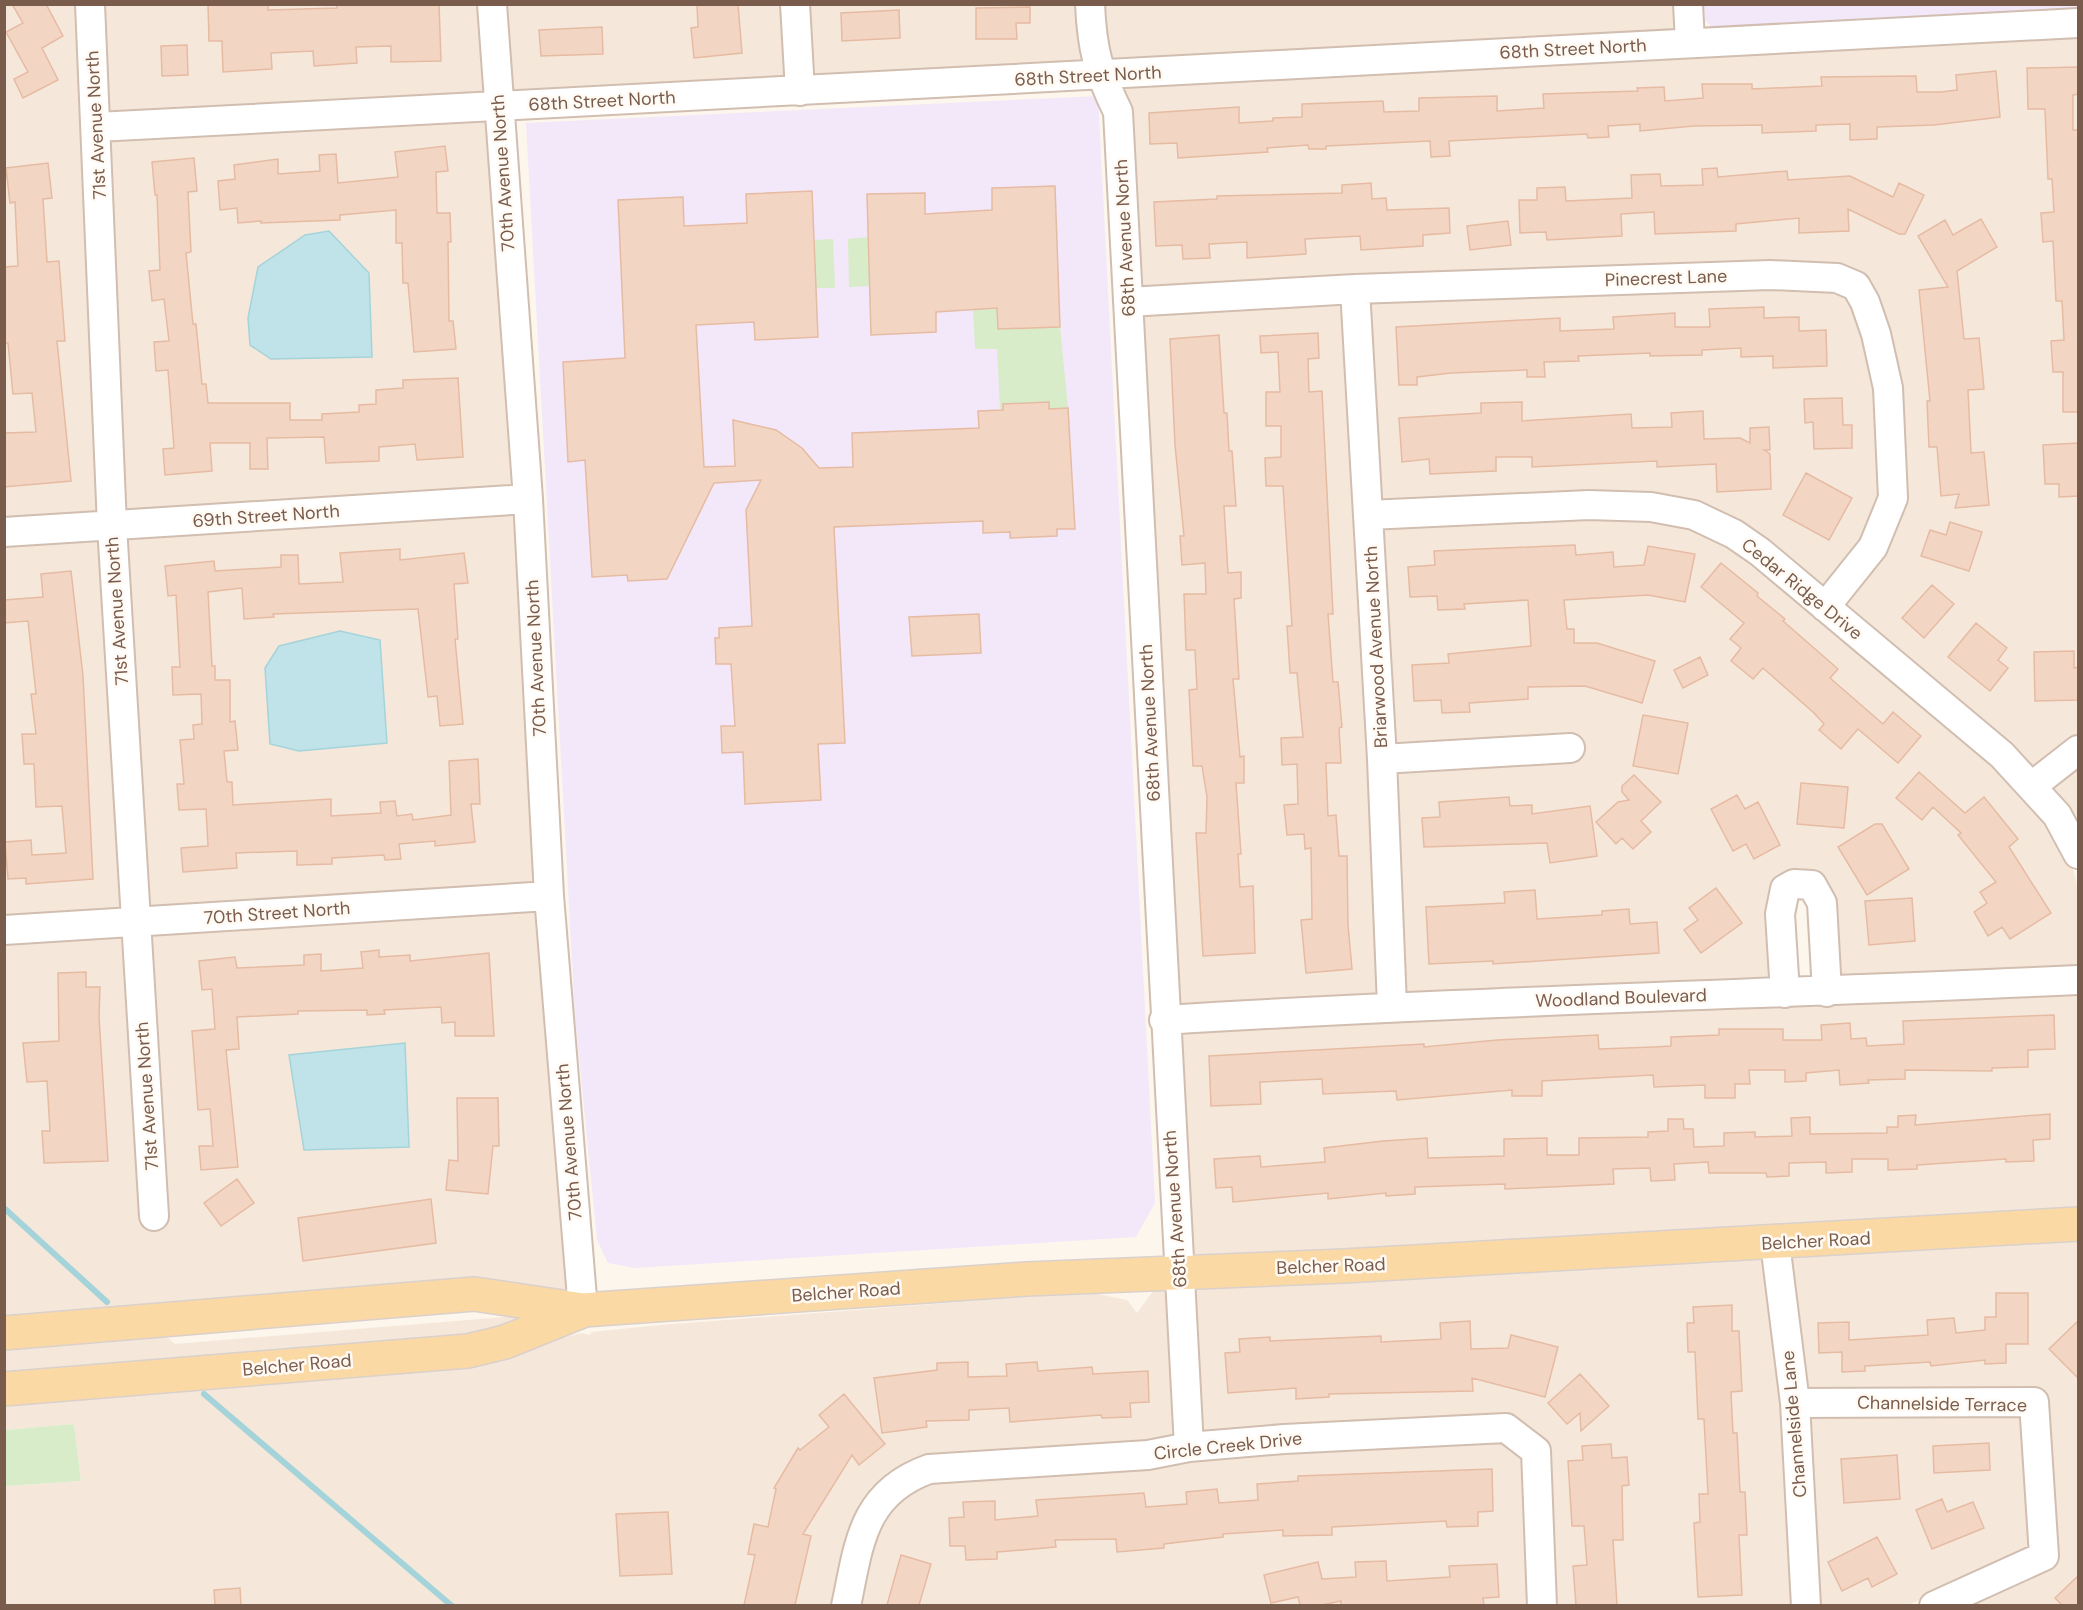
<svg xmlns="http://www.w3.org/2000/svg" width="2083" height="1610" viewBox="0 0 2083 1610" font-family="'DM Sans',sans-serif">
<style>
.residential{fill:#f5e8da;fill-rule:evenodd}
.education{fill:#f3e8fa}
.green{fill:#d8ecc9}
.water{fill:#bfe3e8;stroke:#a5d3da;stroke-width:1.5}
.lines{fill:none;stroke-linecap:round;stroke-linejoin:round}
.stream{stroke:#a5d3da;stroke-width:6}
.building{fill:#f3d5c3;stroke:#e6bba3;stroke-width:1.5}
.minor-casing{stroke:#d1beb0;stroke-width:32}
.major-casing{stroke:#dad1cd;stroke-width:36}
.minor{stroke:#fff;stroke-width:28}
.major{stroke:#fbd9a5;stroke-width:33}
.labels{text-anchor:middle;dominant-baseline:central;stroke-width:5;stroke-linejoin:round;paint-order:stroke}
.street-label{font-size:18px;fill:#7a5c4d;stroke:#fffaf3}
</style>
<rect width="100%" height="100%" fill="#fdf6ec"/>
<path class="residential" d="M5,5H78L100,516L5,521Z
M101,5H480L486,97L108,117Z
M503,5H784L788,81L509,95Z
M807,5H1078L1085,65L811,80Z
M1101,5H1676L1678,33L1109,64Z
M2078,34V738L2033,772L1840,605L1903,501L1866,281L1139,291L1117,84Z
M487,117L516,489L123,515L109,137ZM329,231L341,246L290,247L305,235Z
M1770,285L1848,293L1854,305L1876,389L1881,497L1862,543L1824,591L1739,525L1379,505L1367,299Z
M1344,300L1371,759L1380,996L1175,1009L1140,312Z
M517,510L537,886L147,911L124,535Z
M1589,515L1690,525L1728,543L1994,762L2047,821L2064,849L2075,875L2078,891V970L1838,981L1834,902L1794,874L1773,984L1403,995L1394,768L1582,757L1580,737L1393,748L1380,525Z
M101,537L124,913L5,920V542Z
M2078,764V829L2048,788Z
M538,907L570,1309L473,1284L5,1322V941L125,933L144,1227L166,1225L148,932Z
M2078,990V1214L1188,1264L1176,1029Z
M2078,1235V1605H1959L2049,1565L2046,1401L1805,1393L1788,1253Z
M1765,1254L1783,1404L1795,1605H1554L1543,1443L1199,1436L1190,1284Z
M1167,1286L1177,1439L903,1468L835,1605H5V1486L81,1481L74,1424L5,1430V1399L469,1361L582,1333L590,1335L591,1332L660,1325L1089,1292L1127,1300L1137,1313L1156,1287Z
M516,1316L535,1321L466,1341L5,1379V1343L159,1330L175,1344Z
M2023,1412L2032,1550L1908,1605H1818L1807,1413Z
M1502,1439L1525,1456L1531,1605L858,1606L871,1544L889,1505L916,1484L1190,1457Z"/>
<path class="education" d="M2078,4V11L1720,29L1711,26L1704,20L1699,5Z
M1098,96L1155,1203L1136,1237L634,1268L608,1263L597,1240L575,1016L526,123Z"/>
<path class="green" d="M868,237L870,286L849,287L848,239Z
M833,239L835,288H816L814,240Z
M997,308L999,329L1060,327L1068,408L1049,409L1048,402L1004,404L1003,410H1000L997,349H975L973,310Z
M74,1424L81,1481L5,1486V1430Z"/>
<path class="water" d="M329,231L369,273L372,357L271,359L250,345L248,318L258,267L305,235Z
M340,631L380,640L387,743L299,751L270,744L265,668L279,646Z
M405,1043L409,1147L304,1150L289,1055Z"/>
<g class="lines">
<path class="stream" d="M4,1208L107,1302
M204,1394L452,1606"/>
</g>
<path class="building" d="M12,4H46L63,36L42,48L58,80L23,98L14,79L28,72L6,32L23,23Z
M208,4L268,5V10L337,8V4H439L441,61L391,62V46L356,47L357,63L314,66L313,51L271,53L272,69L223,72L222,41H209Z
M697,4H738L742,53L694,58L691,28L698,27Z
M1030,7V23H1016L1017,39H976V8Z
M899,10L900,38L842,41L841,13Z
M602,27L603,54L541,56L539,30Z
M187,45L188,75L162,76L161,46Z
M2079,67V94L2073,95V130H2079V412H2063V372H2053L2051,341L2064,340L2062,301H2056L2053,241L2043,242L2041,213L2054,212L2052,179H2048L2045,109H2028L2027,68Z
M1996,71L2000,117L1934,125L1877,127V139L1850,140V124L1816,125V131L1762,133V125L1694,126L1640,131V124L1608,126L1609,137L1588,138L1587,134L1449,141L1450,156L1431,157L1430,141L1326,146V149H1309L1308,145L1267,148L1268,152L1178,158L1177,143L1150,144L1149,113L1239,107V123L1273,121V118L1302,117V104L1383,101L1384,112L1419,111V98L1497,96V111L1513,110L1544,108L1543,94L1638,91L1637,88L1664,87L1665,101L1703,98L1702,84H1752V89L1822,86L1821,77L1916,76L1917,92H1941L1957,90L1956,75Z
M445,146L448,171L436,172L437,213H450L451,242H448L449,321H453L456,349L414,352L408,283H403L402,243H396V210L340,215V220L261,223V221L238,223L237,208L220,210L218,181L235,179L234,165L278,159V174L320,171L319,155L336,154L338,183L398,177L395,152Z
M194,158L197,191L188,192L191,252L186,253L193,324H196L202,384H206L208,403H290V420H322V414L359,412V405L376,404V390L403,388V380L458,378L463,457L417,460L415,444L379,447V461L326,463L324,437L267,438L268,469H250V443H210L212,471L165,475L163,449L174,448L168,370L156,371L154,342L169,341L164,299L152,301L149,271L160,270L157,195H155L152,162Z
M48,163L52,198L43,199L47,262L59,261L65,341H57L71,481L4,487V433L36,432L32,393L13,394L8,343L4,344V267L18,266L15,202L10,203L6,168Z
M1717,168L1718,177L1787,171L1788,180L1850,176L1893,197L1899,183L1924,195L1905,234H1899L1848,209L1849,231L1799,233V218L1736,224V231L1655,234L1654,212L1621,214L1622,236L1547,240L1546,232L1520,233L1519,200H1537V188L1565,187L1566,201L1632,198L1631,175L1660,174L1661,186L1703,185L1702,169Z
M1371,183L1372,199L1386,198L1387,210L1449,208L1450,233L1423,235V246L1361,250L1360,236L1305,239L1306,254L1247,258V242L1209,244L1210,258L1183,259L1182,245L1156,246L1154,202L1217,199V196L1342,193V185Z
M1055,186L1060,327L998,329L997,308L936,312V332L871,335L867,194L925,193V214L992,210V188Z
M812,191L818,337L755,340L754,322L696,325L704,467L735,466L733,420L776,430L802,448L819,468L853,467L852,433L979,428L978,411L1003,410V404L1049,402V409L1068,408L1075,529H1057V536L1010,538V532L983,533V521L834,527L845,743L818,744L821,800L745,804L743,752L722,753L721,726H735L731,664H716L715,638H719V628L752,626L746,510L761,480L714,483L667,579L628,581L627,575L592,577L585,460L568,462L563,362L625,358L618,200L683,197L684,226L747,223L746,194Z
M1981,219L1997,247L1957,271L1964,339L1979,338L1984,389L1968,390L1971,453L1984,452L1989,505L1955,508L1959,494L1941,496L1937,447H1929L1927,401H1930L1919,290L1948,287L1918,236L1945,220L1953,235Z
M1508,221L1511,245L1470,250L1467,226Z
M1764,307V318L1799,317V331L1826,330L1827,366L1773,368V356L1741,357V348L1702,350V355L1650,356V353L1578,356L1579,361L1544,362L1545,377H1527V370L1451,373L1417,377V385H1399L1396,327L1560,318V331L1614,329L1613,317L1675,313V327H1710L1709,309Z
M1318,333L1319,358L1308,359L1309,392L1322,391L1333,614H1328L1333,682H1338L1342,727L1339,728L1341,763H1326L1328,816L1336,815L1339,856H1347L1348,925L1352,969L1306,973L1301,920L1312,919L1311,848L1305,849L1304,834L1287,835L1284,805L1298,804L1297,764L1282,765L1281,738L1303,737L1297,673H1290L1287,626H1292L1283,486H1266L1265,458L1281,457V426H1266V392H1280L1278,352L1261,353L1260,336Z
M1219,335L1224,413H1227L1229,451H1232L1236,506H1224L1228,573L1241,572V598L1234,599L1239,679H1233L1240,757L1244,756V783H1236L1241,854H1238L1240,887L1253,886L1255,953L1203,956L1196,833H1206L1207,797L1202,766H1193L1189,690L1197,689L1195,650H1186L1184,594H1206L1205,563L1182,565L1180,536H1184L1175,445L1170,339Z
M1842,398L1843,425H1852V448L1814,449L1813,422L1805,423L1804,399Z
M1522,402V421L1631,414L1632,428L1672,427L1671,413L1703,411L1704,439L1740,438L1750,443V428L1769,427L1770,450H1764L1770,454L1771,489L1717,492L1716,464L1657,467V461L1532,467V457H1496V471L1430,474L1429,459L1402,462L1399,418L1481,413V403Z
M2079,443V496L2059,497V484H2045L2043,445Z
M1806,473L1852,498L1829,540L1783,515Z
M1950,522L1982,532L1969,571L1921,556L1930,530L1946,535Z
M1575,545L1576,555L1613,552L1614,567L1644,565L1648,546L1695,554L1685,602L1648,595L1564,600L1567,629H1574V643H1597L1655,661L1642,703L1585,686L1528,687V699L1469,703L1470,712L1442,713L1441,700L1414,701L1412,665L1449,663L1448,654L1531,646L1528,600L1464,604L1465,609L1438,610L1437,596L1410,597L1408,567L1435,565L1434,551Z
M400,549V560L464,553L468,583L454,584L458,639H455L463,724L440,726L437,696L428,697L418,609L273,614L274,617L244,619L242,588L208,592L212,666H215V680H230V722L235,721L238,750L224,751L227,782H232L233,805L331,799V816L381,813L380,802L395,801L397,816L412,814L413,820L451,815L449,761L478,759L480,804H471L475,842L435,846V841L399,844L401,859L385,860L384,855L332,858V864L297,865V851L236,853L237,868L183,872L181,848L208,846L206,809L179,810L177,784H184L180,740L194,739L193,725L202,724L201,694L173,695L172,667H180L176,595L168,596L165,566L214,561L215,571L281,567V555H298L299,584L343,582L340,553Z
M1721,563L1758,593L1757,596L1785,619L1783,621L1838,669L1830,678L1883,724L1893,712L1921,736L1898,763L1858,729L1841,749L1819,730L1824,724L1814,713L1763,668L1753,679L1731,661L1741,648L1730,639L1744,623L1701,587Z
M71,571L83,676L93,879L26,884V878L8,879L5,842L31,840L32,855L66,853L62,806L36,807L34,764H24L22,734H36L31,694H36L28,621L4,623V600L43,597L41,574Z
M1932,585L1954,604L1924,638L1902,618Z
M979,614L981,653L912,656L909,617Z
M1976,623L2007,648L1998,660L2008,668L1990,691L1948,657Z
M2074,651V668L2079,667V700L2035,701L2034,652Z
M1700,657L1708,675L1683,688L1674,670Z
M1643,715L1688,723L1678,774L1633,766Z
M1919,772L1965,813L1984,797L2018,839L2009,847L2051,913L2010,939L2002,927L1988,936L1974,912L1987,903L1980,892L1996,882L1958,835L1961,833L1933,807L1922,820L1896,798Z
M1634,775L1661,802L1641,821L1651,832L1633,849L1622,838L1616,844L1596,822L1618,802L1629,800L1622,792V786Z
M1801,783L1848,787L1844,828L1797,824Z
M1737,795L1745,809L1758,802L1780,845L1754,859L1746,844L1733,851L1711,809Z
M1509,797L1510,806L1532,805V814L1590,806L1597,856L1550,863L1547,843L1424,847L1422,818L1440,817L1439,802Z
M1875,824H1882L1909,869L1867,895L1838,847Z
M1716,888L1742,923L1701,953L1684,930L1698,920L1689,908Z
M1535,890L1537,919L1602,915V911L1629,909L1630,924L1657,922L1659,953L1493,964V961L1429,964L1426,907L1505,903L1504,892Z
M1912,898L1915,941L1869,945L1865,901Z
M379,950V957L410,955V961L489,953L494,1036H455V1022L442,1023L441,1007L384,1010L385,1014L367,1015V1010L298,1011V1014L237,1017L239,1049L226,1050L238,1167L201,1170L199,1146H213L210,1109L198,1110L192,1031L215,1029L212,989L202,990L199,961L235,957L237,968L304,965V955L321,954V971L363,968L361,952Z
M86,972V987H100L99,1017L108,1161L44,1163L42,1131H50L47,1081L27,1082L23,1043L59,1041L58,973Z
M2054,1015L2055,1049L2028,1050V1067L1992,1068V1071L1905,1070V1079L1868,1080L1869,1083L1840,1085L1839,1070L1806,1073V1081L1785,1082V1070H1749L1750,1084H1735V1098H1705V1085L1654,1087L1653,1075L1542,1081V1096H1512V1090L1397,1100L1396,1091L1323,1094L1322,1079L1260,1082L1261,1104L1211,1106L1209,1056L1424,1044V1047L1497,1040L1598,1035L1599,1049L1653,1047L1671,1046V1037L1719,1035V1029H1783V1040H1822L1821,1025L1850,1023L1851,1039L1866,1038L1867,1046L1904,1044L1903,1021Z
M457,1098H498L499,1146H493L488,1194L446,1190L449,1160L458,1161Z
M2050,1114V1139L2033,1140L2034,1161L2006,1162V1159L1917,1165V1169L1888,1170V1159H1852V1172L1826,1173V1162L1789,1163V1176L1767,1177L1766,1173H1709L1708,1162L1674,1164L1675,1180L1651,1181L1650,1168L1613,1169L1614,1184L1505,1189V1184L1415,1187V1194L1386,1196V1193L1328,1199V1193L1233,1202L1232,1187L1216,1188L1214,1159L1260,1156L1261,1167L1325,1162L1324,1148L1383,1141L1427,1138L1428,1158L1504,1156V1139L1547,1138V1155H1579V1138L1648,1137V1132L1668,1131V1119H1683L1684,1129H1693L1694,1147L1724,1146V1133L1755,1132V1137L1792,1136L1791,1118L1810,1117V1134L1887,1133V1127H1898V1116L1916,1115L1915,1125Z
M237,1179L254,1203L221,1226L204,1203Z
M431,1199L436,1243L303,1261L298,1218Z
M1996,1293H2028V1344H2006V1363L1985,1364V1360L1931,1366L1930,1362L1865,1366V1371L1842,1372V1352L1819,1353L1818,1323L1849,1322V1340L1928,1335L1927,1320L1954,1318L1956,1333L1985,1330V1317H1996Z
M1732,1305V1331H1739L1742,1391L1731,1392L1733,1433H1737L1740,1492H1745L1747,1535H1739L1742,1595L1698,1597L1694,1523L1700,1522L1699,1494H1708L1704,1419H1698L1695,1352H1688L1687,1323H1694L1693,1307Z
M2079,1320V1379L2049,1349Z
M1470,1321L1471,1349L1508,1348L1511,1335L1558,1347L1545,1397L1472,1378L1473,1391L1329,1394V1397L1296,1399V1388L1228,1393L1225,1353L1240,1352L1239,1339L1270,1337V1341L1381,1336V1342L1441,1339L1440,1323Z
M968,1362V1377L1007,1376L1006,1364L1037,1362L1038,1371L1092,1367L1093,1374L1148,1371L1149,1402L1130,1403L1131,1417L1102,1418L1101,1415L1010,1422L1009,1408L969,1410V1420L926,1421L927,1427L882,1433L874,1378L937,1370V1363Z
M1580,1374L1609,1406L1581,1431L1580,1413L1567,1424L1548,1403Z
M844,1394L885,1444L859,1465L852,1455L803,1534L811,1536L795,1605H744L755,1555L748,1554L754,1524L768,1527L776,1489L774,1488L798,1448L800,1450L829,1427L819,1415Z
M1989,1443L1990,1470L1934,1473L1933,1446Z
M1611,1444L1612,1458L1627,1457L1629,1485L1622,1486L1623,1540H1613L1617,1605H1576L1573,1566L1587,1565L1584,1526H1572L1568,1461L1583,1460L1582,1446Z
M1897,1455L1900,1499L1844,1503L1841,1459Z
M1492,1469L1493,1511L1478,1512V1526L1447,1527L1446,1521L1332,1527V1535L1283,1536V1530L1223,1534V1537L1164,1544V1548L1117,1552L1116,1539L1055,1540L1056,1547L997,1552V1559L966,1560L965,1546H950L949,1518L964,1517L963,1502L995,1501V1520L1038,1516L1036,1500L1144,1493L1146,1507L1187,1504L1186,1492L1217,1489L1219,1503L1258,1500L1257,1484L1298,1481V1476Z
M1942,1499L1947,1512L1973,1502L1984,1528L1932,1549L1916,1510Z
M668,1512L672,1574L620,1576L616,1514Z
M1877,1537L1897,1574L1872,1587L1868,1578L1842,1591L1828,1562Z
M901,1555L931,1564L919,1605H887Z
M1386,1561L1387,1581L1450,1577L1449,1566L1497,1564L1499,1597L1483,1598L1484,1605H1341V1601L1322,1605H1300L1298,1597L1271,1603L1264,1575L1318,1562L1322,1579L1356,1577L1355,1562Z
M2079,1575V1605H2062L2055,1598Z
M240,1588L241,1605H215L214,1590Z"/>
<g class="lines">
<defs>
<path id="minor" d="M90,4L112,526L154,1216
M492,4L528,499L549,896L583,1310
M795,4L800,91
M1090,4C1092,50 1098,71 1118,112L1189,1447
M1688,4L1690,42
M97,127L2078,23
M1355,289L1382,759L1392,1006
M1128,302L1355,289L1770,275L1837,278L1856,286L1865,302L1876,334L1888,388L1893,498L1873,547L1825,607
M1368,515L1589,505L1651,507L1694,515L1734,534L1760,552L2002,755L2057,815L2078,854
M4,532L528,499
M1382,759L1570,748
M2032,786L2078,750
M4,930L549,896
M1785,993L1780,914L1785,889L1794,884L1812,885L1822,903L1827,992
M1164,1020C1469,1001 1774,994 2078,980
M1775,1243L1795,1403L1806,1606
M1795,1403L2034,1402L2044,1556L1934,1606
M846,1606C859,1544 862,1493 929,1469L1148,1455L1189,1447L1284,1439L1506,1428L1536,1451L1542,1606"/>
<path id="major" d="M4,1333L474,1294L583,1310L1027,1279L1344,1266L2078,1224
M4,1389L468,1351L505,1342L582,1311"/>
</defs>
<use href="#minor" class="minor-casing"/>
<use href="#major" class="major-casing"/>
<use href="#minor" class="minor"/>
<use href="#major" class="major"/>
</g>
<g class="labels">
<g class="street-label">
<text transform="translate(1573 49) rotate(-3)">68th Street North</text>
<text transform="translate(1088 76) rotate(-3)">68th Street North</text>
<text transform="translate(602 101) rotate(-3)">68th Street North</text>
<text transform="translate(96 125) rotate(-93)">71st Avenue North</text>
<text transform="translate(503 173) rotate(-94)">70th Avenue North</text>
<text transform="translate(1125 238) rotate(-93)">68th Avenue North</text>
<text transform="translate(1666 278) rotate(-2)">Pinecrest Lane</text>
<text transform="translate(266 516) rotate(-4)">69th Street North</text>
<text transform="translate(1802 589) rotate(39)">Cedar Ridge Drive</text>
<text transform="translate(117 611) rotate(-94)">71st Avenue North</text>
<text transform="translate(1376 647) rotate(-93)">Briarwood Avenue North</text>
<text transform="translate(536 658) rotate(-93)">70th Avenue North</text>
<text transform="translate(1150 723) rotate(-93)">68th Avenue North</text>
<text transform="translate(277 913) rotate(-4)">70th Street North</text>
<text transform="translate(1621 998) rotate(-2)">Woodland Boulevard</text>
<text transform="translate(147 1096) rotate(-94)">71st Avenue North</text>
<text transform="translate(569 1142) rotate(-95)">70th Avenue North</text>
<text transform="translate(1175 1209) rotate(-94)">68th Avenue North</text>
<text transform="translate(1816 1241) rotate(-3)">Belcher Road</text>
<text transform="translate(1331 1266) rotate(-2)">Belcher Road</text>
<text transform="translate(846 1292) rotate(-4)">Belcher Road</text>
<text transform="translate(297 1365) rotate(-5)">Belcher Road</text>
<text transform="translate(1942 1404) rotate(1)">Channelside Terrace</text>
<text transform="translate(1794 1424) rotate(-95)">Channelside Lane</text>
<text transform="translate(1228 1446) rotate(-6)">Circle Creek Drive</text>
</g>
</g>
<rect width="2083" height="1610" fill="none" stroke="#7a5c4d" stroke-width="12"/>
</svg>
